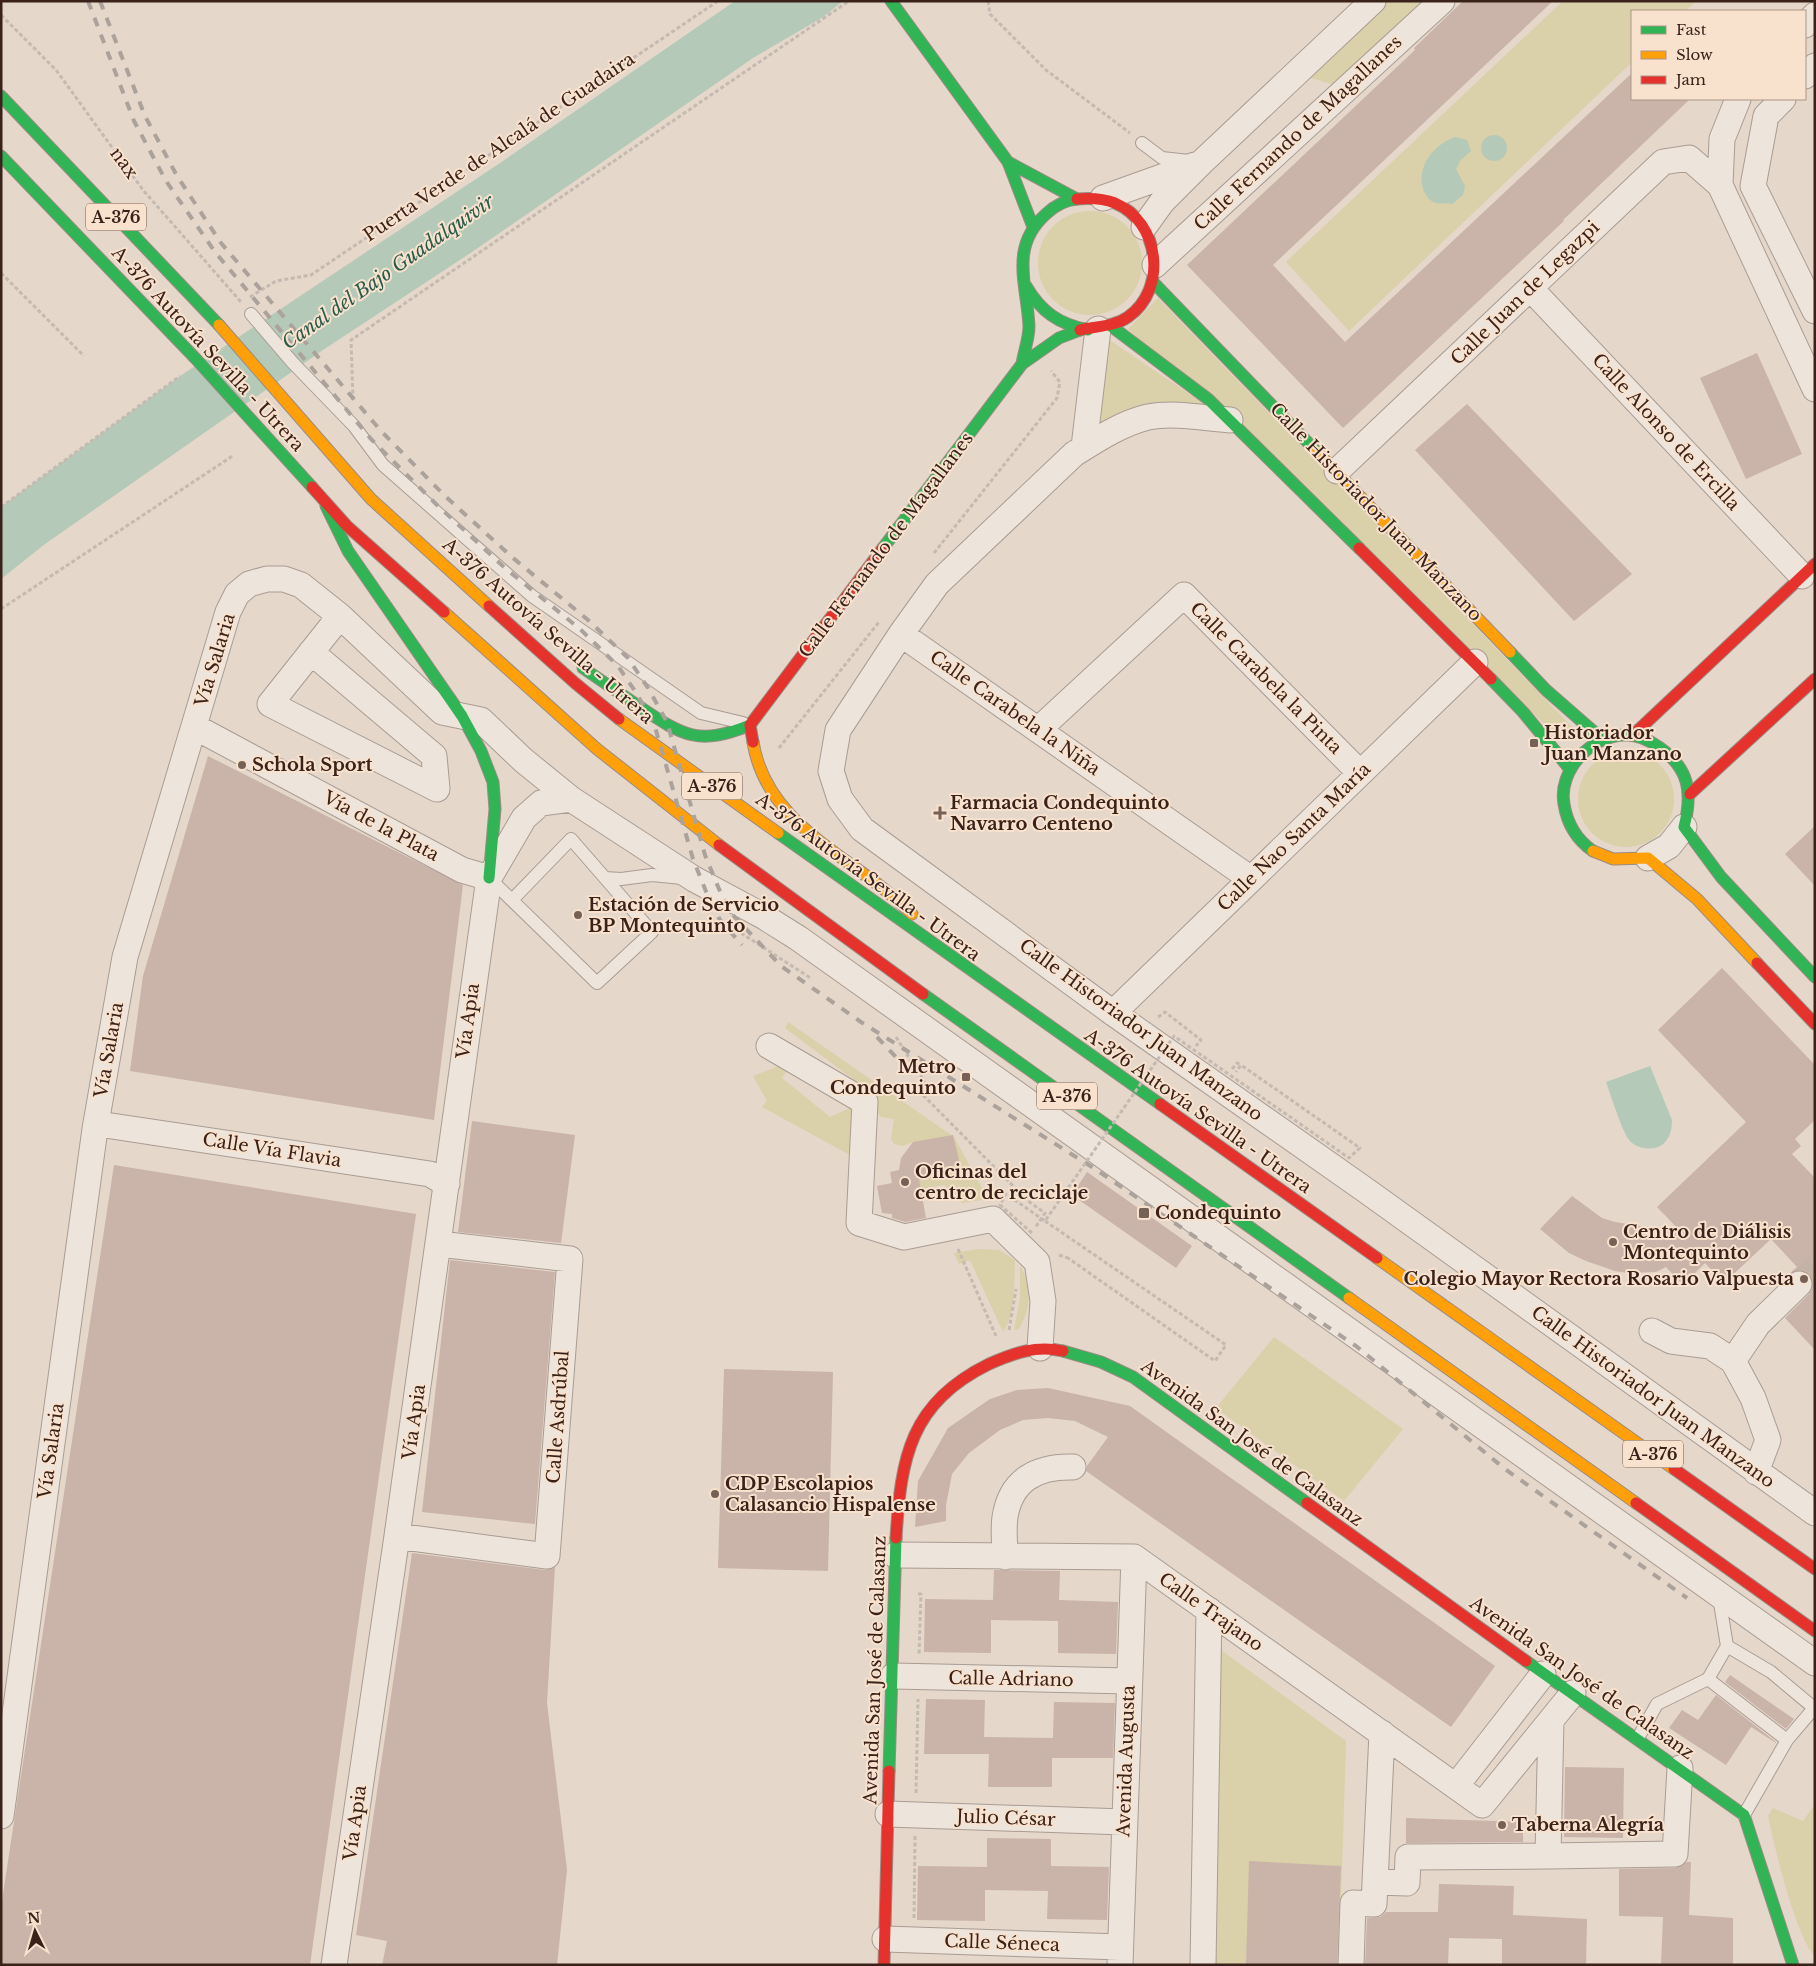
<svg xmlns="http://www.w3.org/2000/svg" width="1816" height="1966" viewBox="0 0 1816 1966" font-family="'Libre Baskerville',serif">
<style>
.green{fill:#dad0a9}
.water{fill:#b5c9b8}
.building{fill:#cab3a9}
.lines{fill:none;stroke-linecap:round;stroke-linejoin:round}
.street-tunnel{stroke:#c3b3a6;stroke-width:25;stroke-dasharray:25 12;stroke-linecap:butt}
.lane-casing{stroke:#aa9c93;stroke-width:14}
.street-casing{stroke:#aa9c93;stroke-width:27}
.fast-casing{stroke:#9a8c83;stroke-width:13}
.slow-casing{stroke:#9a8c83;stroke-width:13}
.jam-casing{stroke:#9a8c83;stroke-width:13}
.path{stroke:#c5bab2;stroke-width:3;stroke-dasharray:4 2.5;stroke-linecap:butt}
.lane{stroke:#ede4db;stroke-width:12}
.street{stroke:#ede4db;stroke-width:25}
.fast{stroke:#30b455;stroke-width:11}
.slow{stroke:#ff9f0a;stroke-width:11}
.jam{stroke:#e5322d;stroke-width:11}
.rail{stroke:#aba29c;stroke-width:4;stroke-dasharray:9 9;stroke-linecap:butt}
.path-bridge{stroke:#c5bab2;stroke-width:3;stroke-dasharray:4 2.5;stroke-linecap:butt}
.poi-dot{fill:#766157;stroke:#f9e2cd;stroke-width:2}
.labels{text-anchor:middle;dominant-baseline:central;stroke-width:4;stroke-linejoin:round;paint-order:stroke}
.shield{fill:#f9e2cd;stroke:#735c50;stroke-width:1}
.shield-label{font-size:16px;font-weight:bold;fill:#3a221a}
.street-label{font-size:18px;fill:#3a221a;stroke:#f9e2cd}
.poi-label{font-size:18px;font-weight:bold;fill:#3a221a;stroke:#f9e2cd;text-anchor:start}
.water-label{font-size:19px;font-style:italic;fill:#285b4c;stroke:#f9e2cd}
</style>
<rect width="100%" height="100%" fill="#e5d7c9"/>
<path class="green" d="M1383,1H1424L1336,85L1303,76Z
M1563,1H1696L1686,11H1632V62L1349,331L1286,262Z
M1038 263a52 52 0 1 1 104 0a52 52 0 1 1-104 0Z
M1158,298L1572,727L1559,738L1128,329Z
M1105,337L1210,408L1092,432Z
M1578 799a48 48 0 1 1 96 0a48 48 0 1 1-96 0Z
M788,1022L954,1137L988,1199L962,1203L944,1185L920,1189L919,1180L938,1175V1169L927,1140L910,1143L903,1146L894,1144L891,1139L894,1119L881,1117L878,1113L873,1094L785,1028Z
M787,1063L790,1066L782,1078L830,1117L850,1108C868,1117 854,1140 850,1155L762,1107L767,1101L753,1076Z
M979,1249L999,1250L1015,1260C1014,1280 1015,1317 1003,1332L970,1260L959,1264L954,1253Z
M1020,1266C1033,1287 1031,1308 1019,1329L1014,1330L1020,1298Z
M1274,1337L1403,1429L1344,1501L1216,1408Z
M1218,1648L1346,1741L1339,1965H1211Z
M1815,1804V1956C1796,1939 1774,1844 1768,1816L1773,1808L1803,1821Z"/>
<path class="water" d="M735,1H843L823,17L753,58L472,252L323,350L45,544L1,579V507L183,374L503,161Z
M1481 148a13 13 0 1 1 26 0a13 13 0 1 1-26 0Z
M1455,137L1467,140L1471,151L1460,161L1456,169L1465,186L1463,195L1452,204C1447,203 1441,204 1436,203C1429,201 1426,196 1423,189C1416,166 1435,144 1455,137Z
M1650,1066L1672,1120C1672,1129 1670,1139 1662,1145C1653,1151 1637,1149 1630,1141C1622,1132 1611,1095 1606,1082Z"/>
<path class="building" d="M1463,1H1553L1273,265L1345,342L1632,73V99H1690L1563,220L1564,221L1343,428L1187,265L1415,50L1414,48Z
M1757,353L1802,454L1746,479L1700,378Z
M1467,404L1632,574L1574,621L1415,450Z
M208,756L463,885L434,1120L130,1071L143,976Z
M1815,826V886L1785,854Z
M1722,968L1815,1065V1120L1795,1139L1801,1146L1792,1154L1815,1178V1350L1785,1318L1809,1294L1813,1287V1280L1803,1270L1790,1273L1797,1267L1771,1239L1724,1283L1705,1263L1683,1285L1666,1267L1656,1272L1628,1273L1615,1271L1586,1261L1569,1253L1540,1229L1572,1196L1602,1218L1615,1222L1682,1233L1657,1207L1746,1122L1658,1030Z
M472,1121L575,1135L561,1243L458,1232Z
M953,1135L960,1164L938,1169L937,1177L919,1180L926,1218L905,1222L892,1218V1214L882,1213L877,1186L892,1183L890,1172L899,1170L901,1158L913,1142Z
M114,1165L416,1214L310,1965H1V1907Z
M1087,1172L1192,1246L1176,1268L1072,1195Z
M450,1260L555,1272L535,1524L422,1512Z
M724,1369L833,1372L828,1571L718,1568Z
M1048,1388L1130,1406L1495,1666L1451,1727L1086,1471L1087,1466L1108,1437L1075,1421L1048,1418L1023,1420L1000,1430L969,1453L952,1474L946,1505V1521L915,1527L918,1481L948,1428L990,1399L1017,1390Z
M412,1553L545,1570L555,1567L547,1703L567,1870L557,1965H382L387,1941L356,1935Z
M994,1570L1060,1571L1059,1600L1118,1602L1116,1654L1058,1653V1621L991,1620V1653L924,1652L925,1599L993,1600Z
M1730,1675L1794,1719L1786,1729L1725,1682Z
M1716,1695L1776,1742V1743L1751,1727L1726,1765L1669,1728L1682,1710L1698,1720Z
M926,1699L985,1700L984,1737L1053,1738L1054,1702L1115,1703L1113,1758H1052V1787H988L989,1754H924Z
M1565,1767L1624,1768L1623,1838L1564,1837Z
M1406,1818L1523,1822V1842L1406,1843Z
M987,1838L1051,1839V1866L1109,1867L1107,1920L1047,1919L1048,1891L985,1890V1921L917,1920L918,1866L987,1867Z
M1249,1861L1341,1866L1337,1965H1246Z
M1686,1862H1691L1689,1915L1733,1918V1965H1661L1663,1917L1619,1916V1869L1675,1868Z
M1439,1884L1514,1886L1513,1915L1587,1919L1586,1965H1502V1939L1449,1938L1448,1965H1365L1367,1918L1380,1917L1386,1912H1438Z"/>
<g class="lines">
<path class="street-tunnel" d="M1799,1284L1815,1269"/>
<defs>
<path id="lane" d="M1142,143L1162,158L1189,161
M251,314L293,363L354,426L383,465L532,596L701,713L743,723
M489,878L597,983L652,932L571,839L512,900
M605,878L621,879L652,875L682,878
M1719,1597L1727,1646L1708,1679L1787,1740L1815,1707
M1727,1646L1771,1672L1813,1707
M1638,1738L1657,1704L1708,1679
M1744,1815L1787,1740"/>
<path id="street" d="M1805,25L1815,15
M1805,76L1815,66
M1738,99L1722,139L1720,185L1815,389
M1783,99L1766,116L1753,186L1815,311
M1103,198L1195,165
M1144,227L1162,202L1202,162L1373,1
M1155,265L1442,1
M1530,288L1802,576
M1230,420C1203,418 1174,412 1148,417C1122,423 1096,440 1074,454L937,584L901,634L838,730L831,771L840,799L862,829L1113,1013L1364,1189L1815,1513
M1084,447L1098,329
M1337,471L1663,162L1689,158L1720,185
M901,634L1251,879
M311,652L434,756L437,789L270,704L340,616
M195,727L462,870L489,878
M1038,730L1184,595L1360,773
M1648,858L1669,846L1684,827
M1113,1013L1475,662
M769,1046L865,1102L859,1223L904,1237L993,1219L1037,1262L1043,1301L1040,1348
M95,1129L105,1125L430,1174L447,1184
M1652,1331L1671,1341L1710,1346L1733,1361L1753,1398L1768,1440L1756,1472
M1733,1361L1758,1324L1799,1284
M397,1536L547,1556L570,1259L439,1244
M895,1555L1134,1557L1482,1805L1573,1693
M1005,1557C1005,1544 1003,1530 1005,1517C1011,1479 1038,1466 1073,1467
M893,1676L1129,1681
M1551,1720L1548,1856L1675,1854L1680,1768
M1456,1786L1543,1674
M888,1814L1124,1822
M1,1816L95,1129L125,957L228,612L237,594L249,584L267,579H284L301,585L340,616L442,712L481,720L523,760L571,799L694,879L763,916L798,938L1815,1663
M1375,1882L1407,1883L1408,1857L1548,1856
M885,1939L1120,1947
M334,1965L397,1536L489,878L524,818L541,803L571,799
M1120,1965L1134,1557
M1203,1965L1209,1610
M1351,1965L1353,1903L1374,1904L1382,1733"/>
<path id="fast" d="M891,1L1008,162L1033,227
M1,96L219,325
M1,156L196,359L312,487
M1008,162L1075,198
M1152,281L1317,452
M1026,286C1041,312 1059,324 1088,330
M1111,326L1208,399L1359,548
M1022,364C1024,351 1029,339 1029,326C1027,284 1009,247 1046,214C1054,206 1066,200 1077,199
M326,506L348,551L462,716L481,751L493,782L495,809L489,878
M883,548L1022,364L1059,338L1080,330
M1510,652L1546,690L1602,739
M583,668C602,681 621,694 640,707C683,736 699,746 750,725
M1491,679L1523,712L1569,768
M778,833L1160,1104
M1593,851C1577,840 1567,823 1564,804C1558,771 1590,736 1624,735C1637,734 1649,740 1659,747C1689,768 1693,792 1684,827L1721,877L1815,977
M923,994L1349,1298
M1063,1351L1101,1362L1133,1377L1307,1503
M1526,1661L1744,1815L1793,1965
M889,1771L896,1538"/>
<path id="slow" d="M219,325L371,499L489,606
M1317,452L1510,652
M444,612L597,749L719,845
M619,719L778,833
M753,742C767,829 858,858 912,914
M1593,851L1613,859L1648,858L1697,899L1757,963
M1377,1258L1674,1469
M1349,1298L1636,1503"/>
<path id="jam" d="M1077,199C1090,198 1102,198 1115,203C1160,222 1168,289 1128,317C1114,327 1096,326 1080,330
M312,487L347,526L444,612
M1359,548L1491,679
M489,606L575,683L619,719
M1633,735L1815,564
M753,742L750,725L883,548
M1690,794L1815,679
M719,845L923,994
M1757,963L1815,1024
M1160,1104L1377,1258
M1674,1469L1815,1569
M1307,1503L1526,1661
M1636,1503L1815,1631
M896,1538C901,1457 910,1403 989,1364C1014,1353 1036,1345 1063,1351
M884,1965L889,1771"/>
</defs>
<use href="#lane" class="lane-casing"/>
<use href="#street" class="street-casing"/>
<use href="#fast" class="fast-casing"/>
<use href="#slow" class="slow-casing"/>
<use href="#jam" class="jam-casing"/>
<path class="path" d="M988,1L990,14L1046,70L1130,133
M1,15L56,70L143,190L241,302
M1,273L84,356
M250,297L276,281L311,275L718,1
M353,400L351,340L849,1
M1,507L180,376
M934,553L1057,398L1060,382L1051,371
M1,609L234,455
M779,748L879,622
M741,933L812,979
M1158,1017L1165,1012L1201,1040L1196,1046
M896,1037L924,1081L917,1089L1028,1201L1045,1213L1035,1228
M1232,1069L1237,1063L1241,1065L1236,1072
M1045,1221L1226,1345L1215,1361L1068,1258
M958,1249L996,1336
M1059,1255L1068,1258
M1009,1330L1016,1289
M918,1594H921L919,1655
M916,1793L918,1699
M914,1918L915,1836"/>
<use href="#lane" class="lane"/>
<use href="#street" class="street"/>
<use href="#fast" class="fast"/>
<use href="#slow" class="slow"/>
<use href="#jam" class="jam"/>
<path class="rail" d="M88,1L134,121L166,181L215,252L371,439L437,505L505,568L580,629L618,666L637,694L655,727L693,859L707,894L720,920L742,945
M100,1L145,116L177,176L221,243L381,431L445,496L513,558L588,620L628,658L648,688L667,722L705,855L719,889L731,913L781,966L861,1022L1092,1167L1356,1346L1505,1469L1687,1598
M877,1037L896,1057"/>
<path class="path-bridge" d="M1032,1233L1000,1205L1006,1194L1045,1221L1174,1036L1349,1158L1360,1148L1241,1065"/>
</g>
<g class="poi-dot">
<rect x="1529" y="738" width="10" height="10" rx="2.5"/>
<circle cx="242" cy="765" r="5"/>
<path d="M937.5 805.5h5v5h5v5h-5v5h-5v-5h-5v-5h5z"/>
<circle cx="578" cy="915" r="5"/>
<rect x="961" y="1072" width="10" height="10" rx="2.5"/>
<circle cx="905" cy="1182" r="5"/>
<rect x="1138" y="1207" width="12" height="12" rx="2.5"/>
<circle cx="1613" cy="1242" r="5"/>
<circle cx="1804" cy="1279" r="5"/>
<circle cx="715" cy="1494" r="5"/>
<circle cx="1502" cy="1825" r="5"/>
</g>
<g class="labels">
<g class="shield">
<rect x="86" y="203.5" width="60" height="27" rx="4"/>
<rect x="682" y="772.5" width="60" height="27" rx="4"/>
<rect x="1037" y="1082.5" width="60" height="27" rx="4"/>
<rect x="1623" y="1440.5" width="60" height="27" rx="4"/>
</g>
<g class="shield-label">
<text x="116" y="217">A-376</text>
<text x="712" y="786">A-376</text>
<text x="1067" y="1096">A-376</text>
<text x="1653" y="1454">A-376</text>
</g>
<g class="street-label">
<text transform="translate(1298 133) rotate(-43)">Calle Fernando de Magallanes</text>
<text transform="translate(499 147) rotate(-34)">Puerta Verde de Alcalá de Guadaira</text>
<text transform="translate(124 163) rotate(54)">nax</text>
<text transform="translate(1525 293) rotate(-44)">Calle Juan de Legazpi</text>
<text transform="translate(208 349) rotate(47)">A-376 Autovía Sevilla - Utrera</text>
<text transform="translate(1666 432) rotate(47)">Calle Alonso de Ercilla</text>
<text transform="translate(1376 512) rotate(46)">Calle Historiador Juan Manzano</text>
<text transform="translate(886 545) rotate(-53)">Calle Fernando de Magallanes</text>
<text transform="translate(548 631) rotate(41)">A-376 Autovía Sevilla - Utrera</text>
<text transform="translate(215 660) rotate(-73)">Vía Salaria</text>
<text transform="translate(1266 678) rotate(45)">Calle Carabela la Pinta</text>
<text transform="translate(1015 713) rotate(35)">Calle Carabela la Niña</text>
<text transform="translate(381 826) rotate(28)">Vía de la Plata</text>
<text transform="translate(1294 837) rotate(-44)">Calle Nao Santa María</text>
<text transform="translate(868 877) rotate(36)">A-376 Autovía Sevilla - Utrera</text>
<text transform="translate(468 1021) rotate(-82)">Vía Apia</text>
<text transform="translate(1141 1030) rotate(36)">Calle Historiador Juan Manzano</text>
<text transform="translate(109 1050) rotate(-80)">Vía Salaria</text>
<text transform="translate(1198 1111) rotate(35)">A-376 Autovía Sevilla - Utrera</text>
<text transform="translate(272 1150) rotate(9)">Calle Vía Flavia</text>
<text transform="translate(1653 1397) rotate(36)">Calle Historiador Juan Manzano</text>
<text transform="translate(558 1417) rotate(-86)">Calle Asdrúbal</text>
<text transform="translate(414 1422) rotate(-82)">Vía Apia</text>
<text transform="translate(1252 1443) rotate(36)">Avenida San José de Calasanz</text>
<text transform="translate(51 1451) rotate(-82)">Vía Salaria</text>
<text transform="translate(1211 1612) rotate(35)">Calle Trajano</text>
<text transform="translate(875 1670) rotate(-88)">Avenida San José de Calasanz</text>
<text transform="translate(1582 1678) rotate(35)">Avenida San José de Calasanz</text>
<text transform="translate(1011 1679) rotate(1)">Calle Adriano</text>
<text transform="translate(1126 1761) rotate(-88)">Avenida Augusta</text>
<text transform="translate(1006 1818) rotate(2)">Julio César</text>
<text transform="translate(355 1823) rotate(-82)">Vía Apia</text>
<text transform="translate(1002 1943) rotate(2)">Calle Séneca</text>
</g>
<g class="poi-label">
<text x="1544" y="733">Historiador<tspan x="1544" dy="21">Juan Manzano</tspan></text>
<text x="252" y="765">Schola Sport</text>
<text x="950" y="803">Farmacia Condequinto<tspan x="950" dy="21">Navarro Centeno</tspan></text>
<text x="588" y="905">Estación de Servicio<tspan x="588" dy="21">BP Montequinto</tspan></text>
<text x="956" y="1067" text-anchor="end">Metro<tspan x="956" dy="21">Condequinto</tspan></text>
<text x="915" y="1172">Oficinas del<tspan x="915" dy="21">centro de reciclaje</tspan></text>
<text x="1155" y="1213">Condequinto</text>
<text x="1623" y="1232">Centro de Diálisis<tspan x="1623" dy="21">Montequinto</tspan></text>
<text x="1794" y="1279" text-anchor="end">Colegio Mayor Rectora Rosario Valpuesta</text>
<text x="725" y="1484">CDP Escolapios<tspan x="725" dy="21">Calasancio Hispalense</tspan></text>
<text x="1512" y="1825">Taberna Alegría</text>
</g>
<g class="water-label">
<text transform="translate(388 272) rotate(-35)">Canal del Bajo Guadalquivir</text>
</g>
</g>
<rect width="1816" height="1966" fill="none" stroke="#3a221a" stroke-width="5"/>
<rect x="1631" y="10" width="175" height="90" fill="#f9e2cd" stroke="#ad9585"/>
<rect x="1641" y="26" width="25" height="8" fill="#30b455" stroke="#ad9585"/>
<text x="1676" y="35" font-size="15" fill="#3a221a">Fast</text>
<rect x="1641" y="51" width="25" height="8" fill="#ff9f0a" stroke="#ad9585"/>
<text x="1676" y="60" font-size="15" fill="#3a221a">Slow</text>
<rect x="1641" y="76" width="25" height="8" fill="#e5322d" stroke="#ad9585"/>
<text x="1676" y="85" font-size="15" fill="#3a221a">Jam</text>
<g transform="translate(35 1931) rotate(355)" stroke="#f9e2cd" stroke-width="4" paint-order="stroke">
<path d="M0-4L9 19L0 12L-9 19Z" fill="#3a221a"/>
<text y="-8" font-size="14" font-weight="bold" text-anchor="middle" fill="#3a221a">N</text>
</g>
</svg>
